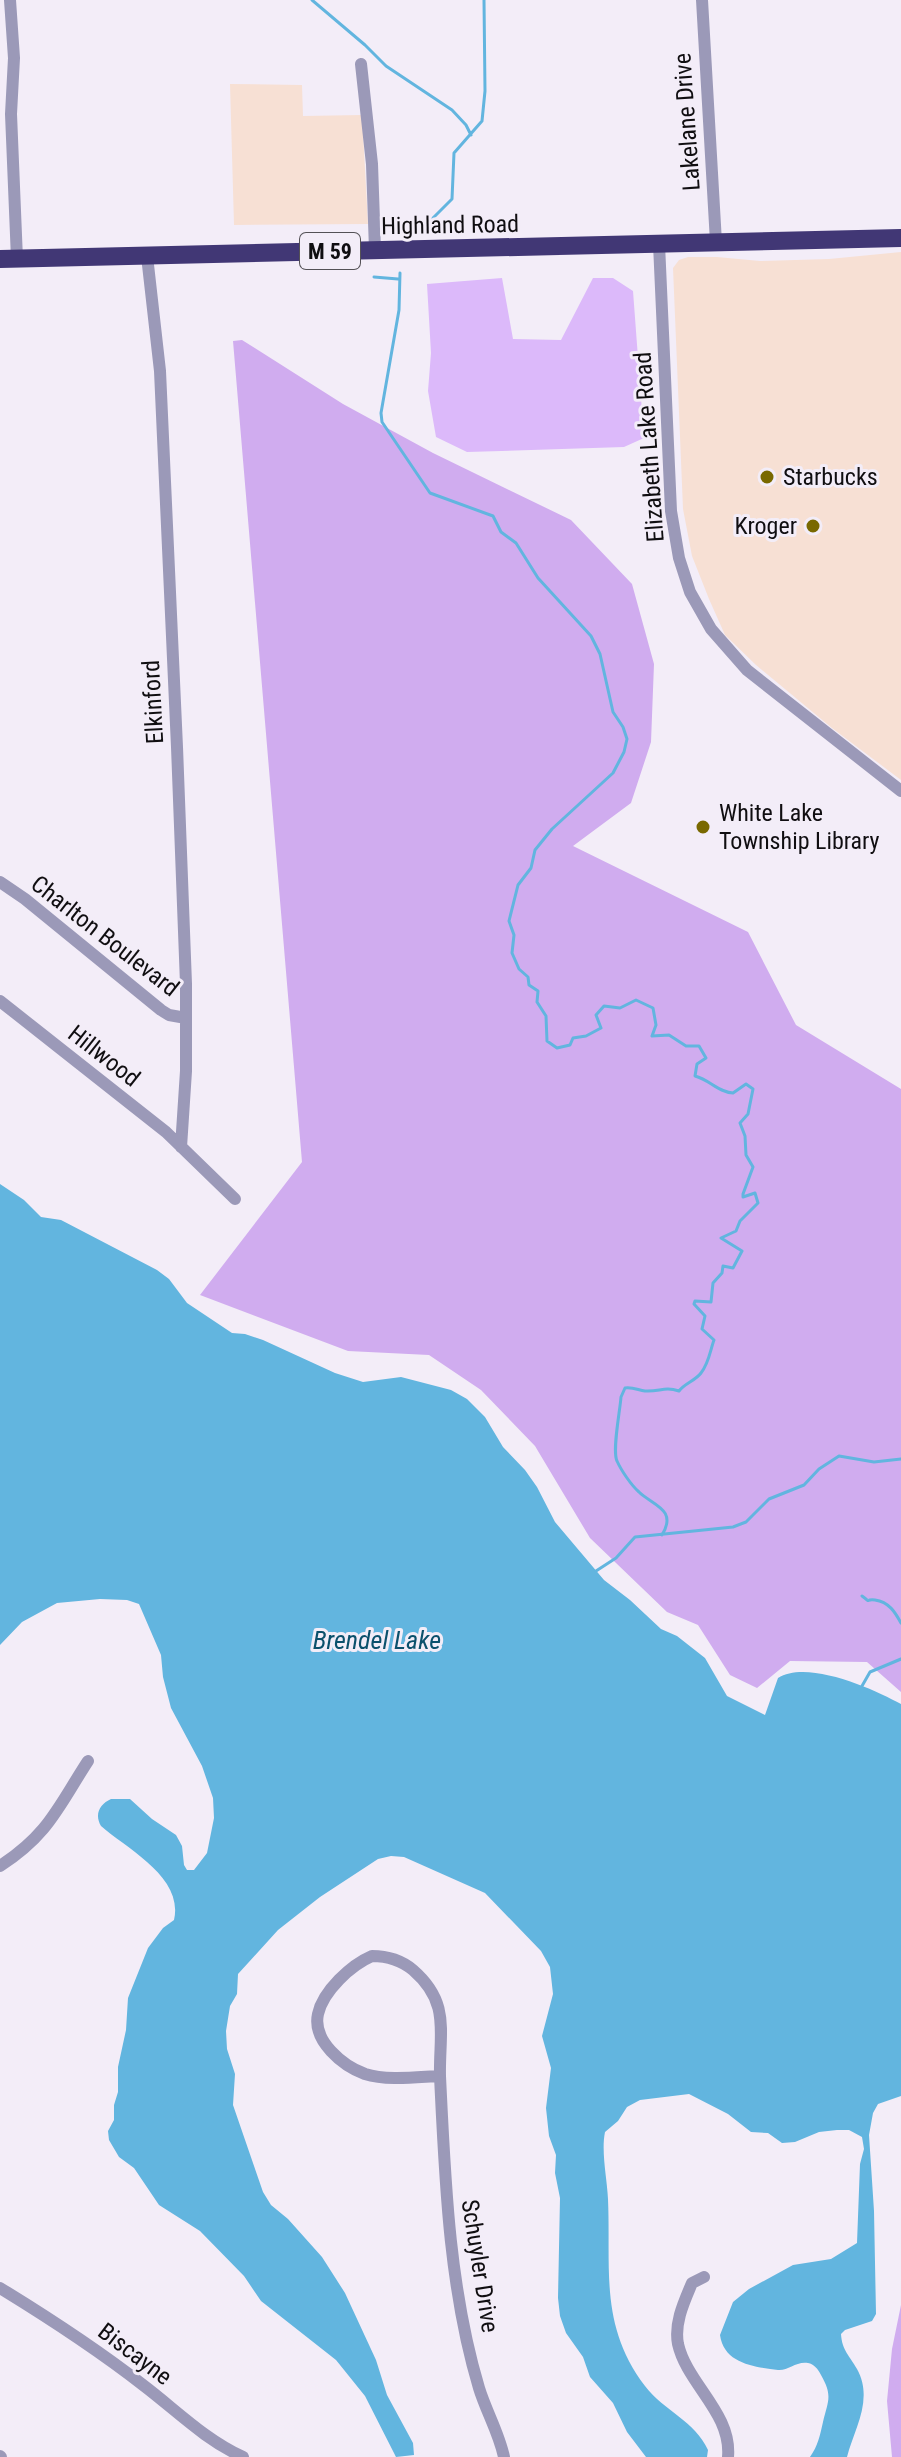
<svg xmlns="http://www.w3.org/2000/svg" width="901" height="2457" viewBox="0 0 901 2457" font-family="'Roboto Condensed',sans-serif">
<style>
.commercial{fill:#f7e0d4}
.green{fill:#dcb9fa}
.forest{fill:#d0acef}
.water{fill:#62b5df}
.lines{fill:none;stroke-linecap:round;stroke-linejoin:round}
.stream{stroke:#62b5df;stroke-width:3}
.minor{stroke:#9b99b8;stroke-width:12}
.highway{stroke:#413775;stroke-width:18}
.poi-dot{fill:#796900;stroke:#f3edf8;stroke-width:3}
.labels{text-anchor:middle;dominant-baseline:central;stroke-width:6;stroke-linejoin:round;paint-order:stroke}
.shield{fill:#f3edf8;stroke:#545156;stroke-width:2}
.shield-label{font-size:22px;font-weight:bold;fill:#100e11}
.street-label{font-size:24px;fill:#100e11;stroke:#f3edf8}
.poi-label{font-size:24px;fill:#100e11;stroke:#f3edf8;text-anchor:start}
.water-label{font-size:26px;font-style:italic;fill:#0b506c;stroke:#f3edf8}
</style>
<rect width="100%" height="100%" fill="#f3edf8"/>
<path class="commercial" d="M230,84L302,85L303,116L362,115L368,224L234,225Z
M901,252V780L832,728L756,665L725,635L709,599L692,556L683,509L673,268L679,260L688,257H717L760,261L829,259Z"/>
<path class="green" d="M502,278L513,339L561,340L593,278H613L633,291L644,438L624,447L467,452L436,437L428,391L431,353L427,284Z"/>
<path class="forest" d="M242,340L343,404L433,453L571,520L632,584L654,664L651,742L631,803L573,846L748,932L796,1025L901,1089V1692L867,1662L790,1661L757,1688L730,1675L698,1625L667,1612L590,1538L535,1446L481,1390L429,1355L348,1351L200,1295L302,1162L233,341Z
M901,2305V2457H892L887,2401L892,2349Z"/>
<path class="water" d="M0,1184L24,1200L41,1217L61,1220L157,1270L169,1279L187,1303L232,1333L245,1334L263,1340L335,1373L363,1382L401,1377L451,1390L467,1399L485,1417L503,1447L525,1470L537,1487L555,1522L604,1580L630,1600L661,1629L677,1636L705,1658L727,1696L765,1715L778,1678C807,1659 874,1689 901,1704V2096L878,2104L873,2113L869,2135L874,2211L876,2314L872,2321L845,2330L841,2334C842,2351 850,2356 857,2369C874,2400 854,2429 847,2457H810C818,2446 820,2435 823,2422C828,2401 833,2396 821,2375C818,2369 814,2364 808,2363C796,2361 788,2371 778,2370C755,2367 724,2364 720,2335L733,2302L749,2289L793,2265L831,2259L857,2243L860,2164L864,2149L862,2137L849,2130H837L819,2132L795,2142L782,2143L768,2133L751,2132L728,2114L689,2094L640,2100L627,2107L618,2121L605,2132C601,2152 607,2178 608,2199C611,2269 599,2325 645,2386C664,2411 695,2421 708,2450L707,2457H646L627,2432L613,2403L590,2377L583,2357L566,2333L560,2316L558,2298L560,2198L555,2173L556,2155L549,2136L546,2108L551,2068L542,2036L553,1994L550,1967L541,1951L485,1893L404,1857L391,1856L378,1859L320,1897L278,1930L238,1974L237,1994L230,2006L226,2031L227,2049L235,2074L233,2105L263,2192L271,2205L288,2219L322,2257L345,2293L376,2360L387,2395L413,2443L414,2455L396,2457L365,2396L336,2360L261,2301L244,2276L200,2231L159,2205L134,2168L119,2157L109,2140L108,2131L114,2120V2105L118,2092V2067L126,2030L128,1998L148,1948L163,1928L174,1920C184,1877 127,1849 101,1826C94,1814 100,1804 111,1799H130L152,1819L176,1835L182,1846L184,1865L187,1870H194L207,1853L214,1818L213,1798L202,1766L171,1708L163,1677L161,1655L139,1604L127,1600L100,1599L57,1603L22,1622L0,1645Z"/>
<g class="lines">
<path class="stream" d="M312,0L365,45L386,66L452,110L466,125L471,135
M426,225L452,199L454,153L482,121L485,91L484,0
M400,273L399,310L381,413L382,422L430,493L493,516L501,532L516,543L538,578L591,636L600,654L613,712L623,727L627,739L624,752L613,773L552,829L535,850L531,868L518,885L509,921L514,935L512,953L519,969L528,977L529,985L538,991L537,1002L546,1016L547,1041L557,1048L570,1045L573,1038L586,1036L601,1028L596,1015L604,1006L620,1008L636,1000L653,1008L656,1025L652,1036L669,1035L686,1046H699L706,1058L697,1064L695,1076C710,1080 718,1092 733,1093L746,1084L753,1089L748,1114L740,1123L745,1136L746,1155L753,1167L743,1194V1197L755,1193L758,1203L740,1221L736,1231L721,1238L742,1251L733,1268L723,1266L722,1273L713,1283L711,1302L695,1301L694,1304L705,1316L702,1329L714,1340C710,1351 709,1363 701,1373C695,1381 685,1383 679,1391C664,1386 660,1392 645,1391C638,1390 633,1387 625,1388L621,1397C620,1411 612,1451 617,1461C621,1470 631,1485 639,1492C652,1505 678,1509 662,1535
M374,277L398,279
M596,1571L616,1558L635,1537L733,1527L746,1522L769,1499L804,1485L819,1469L839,1456L874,1462L901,1459
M862,1596C873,1604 863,1599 875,1600C889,1602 895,1612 901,1623
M862,1686L870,1672L901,1659"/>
<path class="minor" d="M10,0L14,58L11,114L17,259
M702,0L716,242
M361,64L372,164L375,250
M659,244L671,511L679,558L690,592L711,629L747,670L901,791
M147,256L160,371L177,747L186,984V1071L181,1147
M0,882L25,899L161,1010L169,1015L186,1018
M0,1001L166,1132L235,1199
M0,1866C49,1834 58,1807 88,1761
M372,1956C388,1956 401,1960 413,1970C451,2003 439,2032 440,2076C417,2077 387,2081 365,2074C343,2066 312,2041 318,2014C323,1991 351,1965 372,1956Z
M440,2076C445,2180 449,2288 479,2388C486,2411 499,2433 504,2457
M704,2277L692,2283C684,2302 674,2323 678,2344C687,2384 732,2413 728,2457
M0,2288C49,2318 98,2350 143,2385C176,2410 204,2439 243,2457
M0,2456L1,2457"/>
<path class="highway" d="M0,259L901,238"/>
</g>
<g class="poi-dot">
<circle cx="767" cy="477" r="8"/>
<circle cx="813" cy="526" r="8"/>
<circle cx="703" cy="827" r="8"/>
</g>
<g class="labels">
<rect class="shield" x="300" y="233" width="60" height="36" rx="6"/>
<g class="shield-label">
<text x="330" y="251">M 59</text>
</g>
<g class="street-label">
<text transform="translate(687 122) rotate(-94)">Lakelane Drive</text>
<text transform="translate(450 225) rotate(-1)">Highland Road</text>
<text transform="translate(649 447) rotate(-94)">Elizabeth Lake Road</text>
<text transform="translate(153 702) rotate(-93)">Elkinford</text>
<text transform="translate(105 936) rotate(38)">Charlton Boulevard</text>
<text transform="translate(104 1056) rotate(38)">Hillwood</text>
<text transform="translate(480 2266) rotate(81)">Schuyler Drive</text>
<text transform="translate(135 2354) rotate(37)">Biscayne</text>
</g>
<g class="poi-label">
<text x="783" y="477">Starbucks</text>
<text x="797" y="526" text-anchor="end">Kroger</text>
<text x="719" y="813">White Lake<tspan x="719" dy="28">Township Library</tspan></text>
</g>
<g class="water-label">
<text x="377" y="1640">Brendel Lake</text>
</g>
</g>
</svg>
